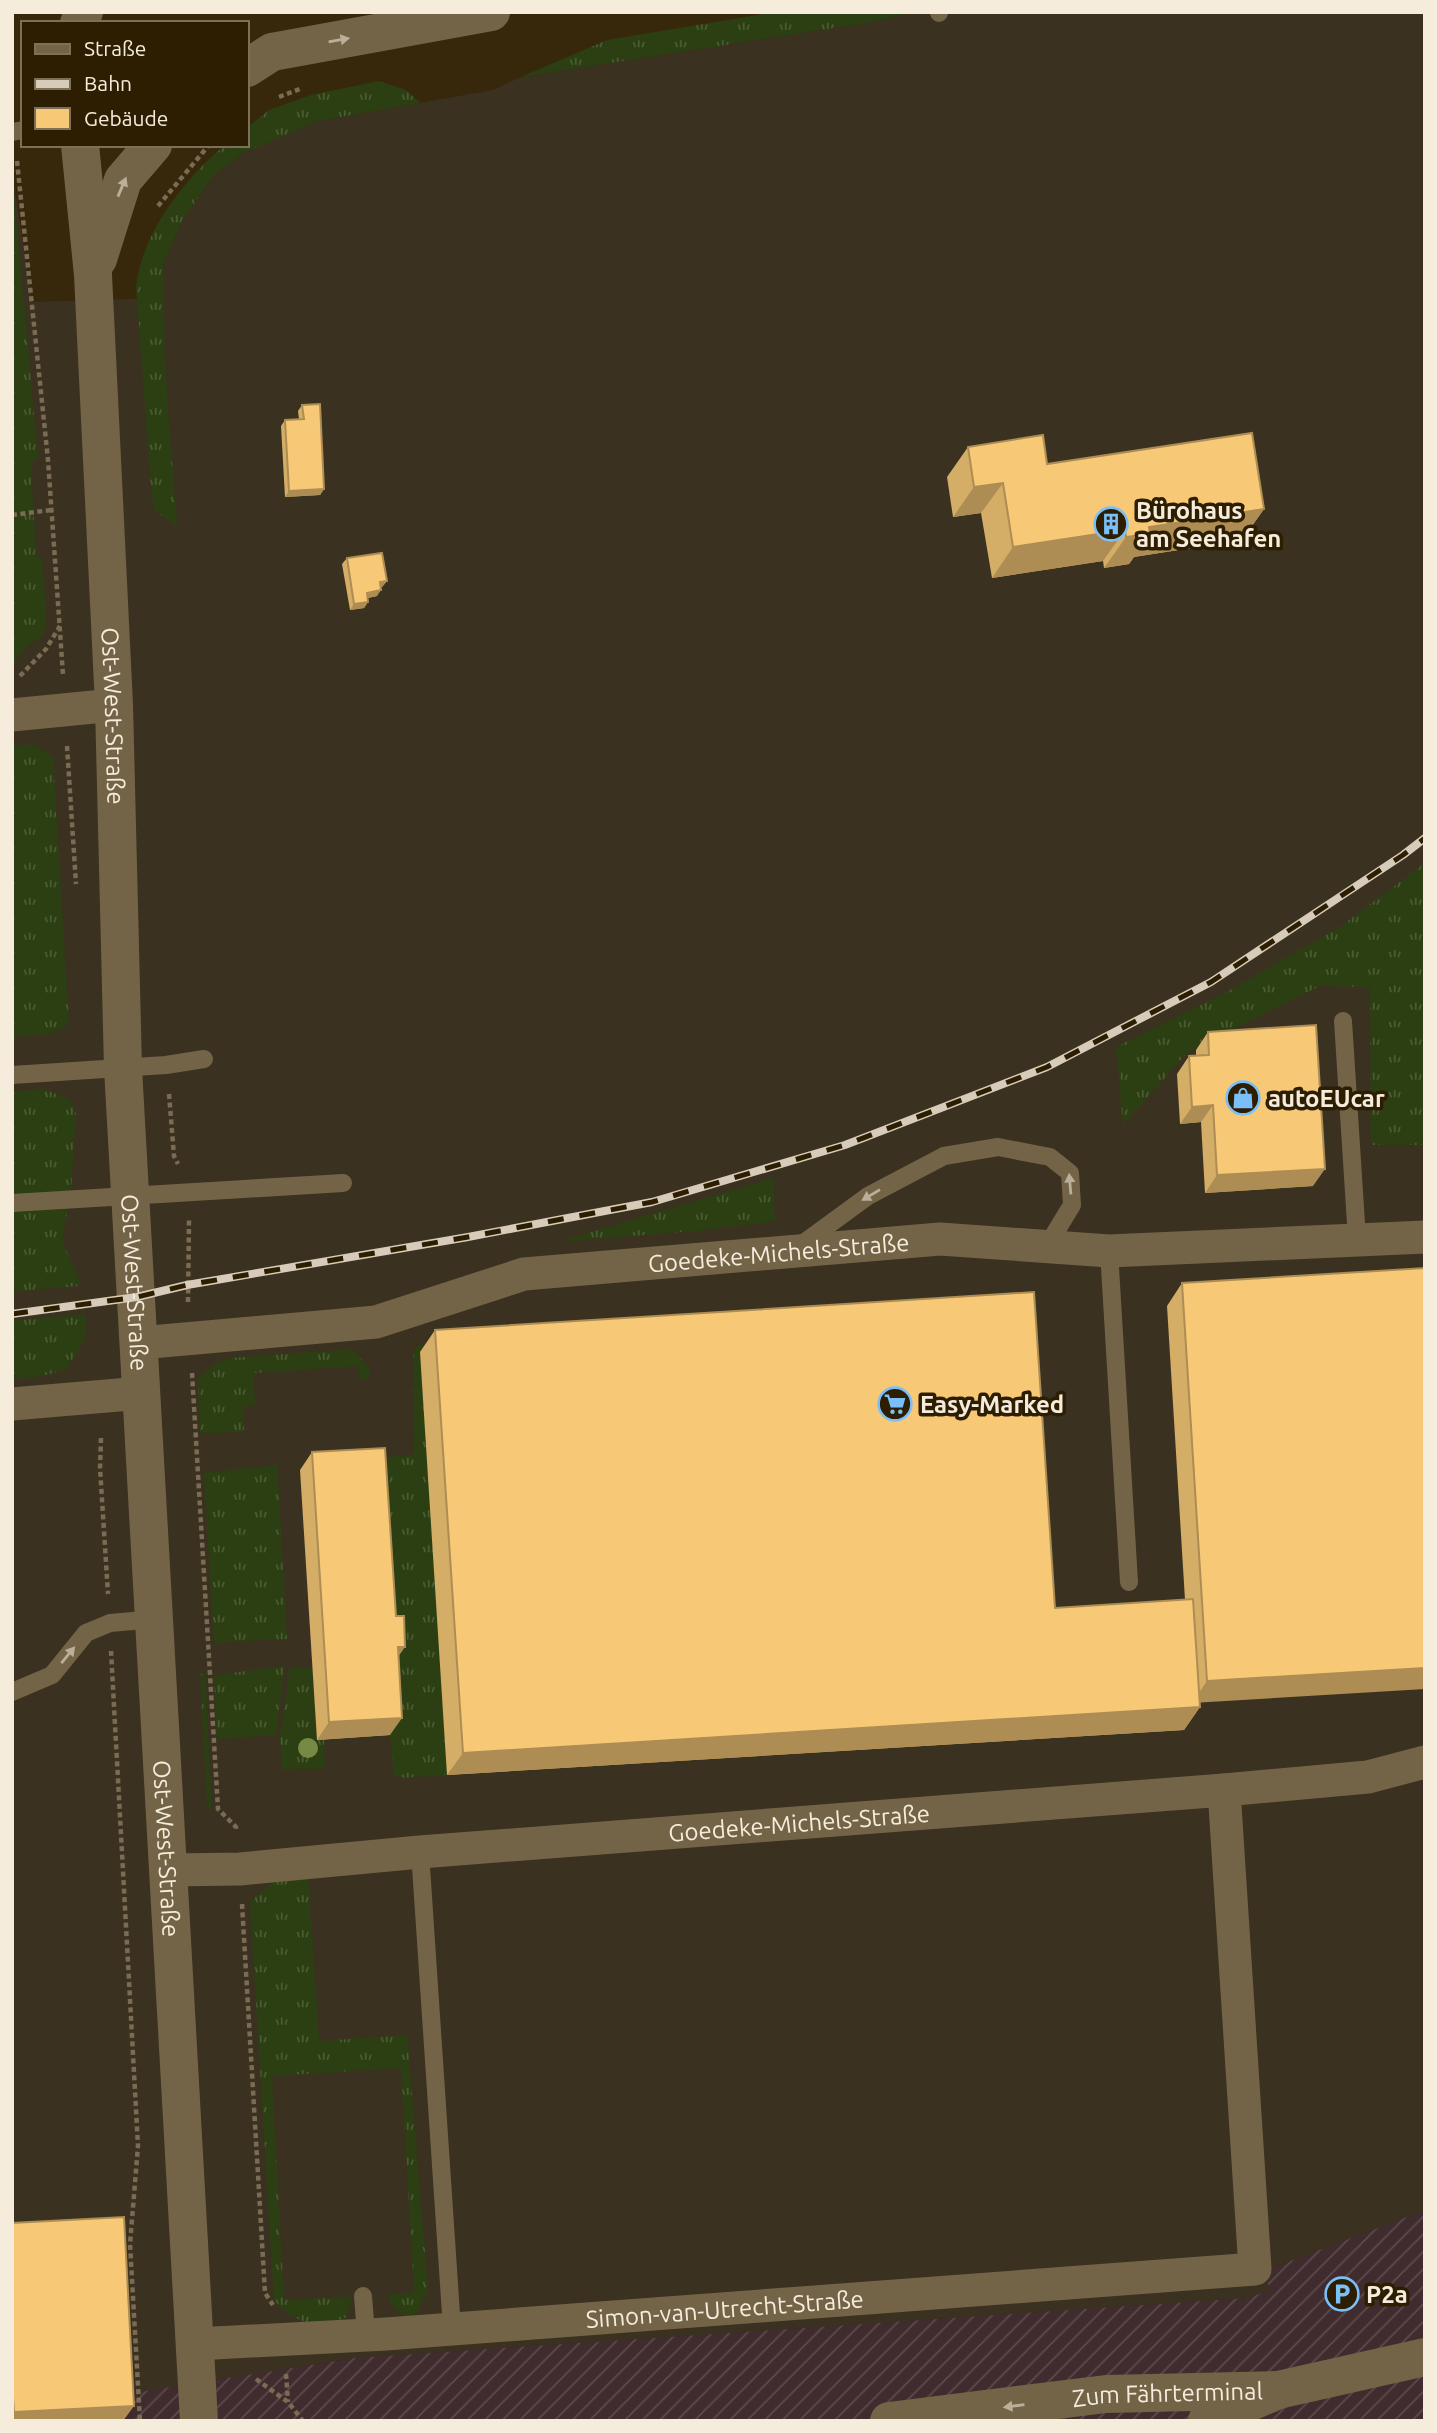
<svg xmlns="http://www.w3.org/2000/svg" width="1437" height="2433" viewBox="0 0 1437 2433" font-family="Ubuntu,sans-serif">
<style>
.commercial{fill:#3a3120}
.industrial{fill:url(#industrial-furrows)}
.grass{fill:url(#grass-tufts)}
.lines{fill:none;stroke-linecap:round;stroke-linejoin:round}
.path{stroke:#7a6c54;stroke-width:4.5;stroke-dasharray:5 3.5;stroke-linecap:butt}
.service{stroke:#746447;stroke-width:18}
.minor{stroke:#746447;stroke-width:33}
.tertiary{stroke:#746447;stroke-width:38}
.rail-casing{stroke:#d7ccba;stroke-width:8}
.rail{stroke:#2d1e02;stroke-width:5;stroke-dasharray:16;stroke-linecap:butt}
.tree{fill:#778a44}
.wall{fill:#d4ad66}
.shaded-wall{fill:#ad8d53}
.building{fill:#f7c977;stroke:#ad8d53;stroke-width:2}
.oneway{fill:#bcaf99}
.labels{text-anchor:middle;dominant-baseline:central;stroke-width:7;stroke-linejoin:round;paint-order:stroke}
.poi-label{font-size:24px;font-weight:bold;fill:#f6ecdc;stroke:#2d1e02;text-anchor:start}
.street-label{font-size:24px;fill:#f6ecdc;stroke:#2d1e02}
</style>
<defs>
<pattern id="industrial-furrows" width="10" height="10" patternUnits="userSpaceOnUse" patternTransform="scale(1.75)"><rect width="10" height="10" fill="#402c2e"/><path d="M-1 1l2-2M0 10L10 0M9 11l2-2" fill="none" stroke="#5c4b4c"/></pattern>
<pattern id="grass-tufts" width="24" height="20" patternUnits="userSpaceOnUse" patternTransform="scale(1.75)"><rect width="24" height="20" fill="#2c3f12"/><path d="M3 7l-1-3M5 7V3M7 7l1-3M15 17l-1-3M17 17v-4M19 17l1-3" fill="none" stroke="#4b5b34"/></pattern>
</defs>
<rect width="100%" height="100%" fill="#37280b"/>
<path class="commercial" d="M915,12H1425V2210L1264,2271L1270,2290L1248,2298L355,2358L12,2412V171L32,302L163,298V265L183,219L215,174L245,152L296,129L318,121L493,90L521,77L873,22Z"/>
<path class="industrial" d="M1425,2210V2421H12V2412L355,2358L1248,2298L1270,2290L1264,2271Z"/>
<path class="grass" d="M776,12H915L873,22L521,77L607,40Z
M379,81L406,90L420,103L318,121L245,152L215,174L183,219L163,265L165,369L177,527L154,510L151,488L136,286C142,233 185,178 225,145H247V128L269,110L311,95Z
M12,173L38,460L31,461L36,558H42L46,616L44,634L29,645L12,664Z
M33,744L53,757L69,1024L50,1034L12,1037V746Z
M1425,863V1145H1371L1370,987L1320,986L1188,1052L1123,1125L1116,1047L1227,992L1341,926Z
M43,1089L70,1099L76,1114L71,1192L62,1241L80,1282L77,1286L12,1292V1094L16,1091Z
M773,1178L775,1221L705,1230L558,1242Z
M86,1314V1337L66,1370L38,1377L12,1379V1321Z
M418,1345H446L447,1775L399,1778L394,1775L390,1735L381,1458L414,1454L413,1352Z
M352,1349L369,1367L370,1374L366,1380L360,1379L358,1366L253,1373L255,1405L244,1407V1432L200,1433L198,1380C208,1368 216,1361 232,1358Z
M277,1465L287,1639L214,1643L204,1473Z
M285,1666L276,1735L217,1739L214,1675Z
M290,1668H313L317,1739H324L325,1768L282,1770L280,1738Z
M200,1674H205L212,1811L207,1806Z
M308,1874L319,2041L407,2035L428,2289L414,2317C401,2315 391,2308 388,2295L414,2292L401,2068L272,2076L284,2300L352,2297L346,2317C318,2332 294,2322 274,2300L250,1903C270,1880 279,1879 308,1874Z"/>
<g class="lines">
<path class="path" d="M279,97L300,89
M17,161L48,460L63,675
M158,206L209,145
M12,515L51,510
M20,676L46,649L60,626
M67,746L76,884
M169,1094L174,1156L178,1164
M188,1302L189,1220
M192,1373L218,1809L236,1827V1832
M101,1438L100,1468L108,1594
M111,1651L138,2146L130,2244L140,2421
M242,1904L265,2293L273,2305
M286,2374L288,2402
M256,2379L288,2402L303,2421"/>
<path class="service" d="M939,12V13
M12,132L23,130
M1343,1021L1357,1239
M12,1075L166,1065L204,1059
M12,1203L343,1183
M801,1245L868,1196L944,1156L998,1147L1050,1157L1070,1173L1072,1205L1047,1246
M1109,1251L1129,1582
M12,1692L52,1675L86,1633L110,1623L155,1619
M420,1852L452,2329
M363,2296L366,2334"/>
<g class="minor">
<path d="M12,715L114,705"/>
<path id="s1" d="M140,1343L376,1322L524,1274L940,1239L1109,1251L1425,1237"/>
<path d="M12,1404L142,1393"/>
<path id="s2" d="M169,1870L240,1869L420,1852L1224,1790L1368,1777L1425,1762"/>
<path id="s3" d="M196,2344L386,2334L1255,2269L1224,1790"/>
</g>
<g class="tertiary">
<path d="M79,23L84,12"/>
<path d="M247,68L272,52L491,12"/>
<path id="s4" d="M80,145L93,275L114,705L123,1068L199,2421"/>
<path d="M98,259L123,180L153,145"/>
<path id="s5" d="M889,2421L1106,2394L1278,2390"/>
<path d="M1207,2421L1278,2390L1425,2357"/>
</g>
<defs>
<path id="rail" d="M12,1314L137,1297L187,1285L468,1237L652,1202L845,1145L1047,1067L1211,982L1403,855L1425,838"/>
</defs>
<use href="#rail" class="rail-casing"/>
<use href="#rail" class="rail"/>
</g>
<circle class="tree" cx="308" cy="1748" r="10"/>
<path class="wall" d="M302,405L324,489L320,495L285,497L281,426L285,420L299,419L298,411Z
M968,447L1047,464L1264,509L1242,540L1134,557L1129,564L1104,568L1103,561L992,578L981,513L953,517L947,477Z
M347,558L387,581L382,587H380L377,596L368,598V602L364,608L350,610L342,564Z
M1208,1032L1313,1186L1205,1193L1201,1122L1180,1124L1177,1074L1189,1056H1196V1050Z
M1425,1268L1200,1703V1707L1184,1730L447,1775L420,1352L435,1330L1055,1608L1185,1600L1167,1306L1182,1283Z
M312,1452L398,1656L390,1735L317,1740L300,1470Z"/>
<path class="shaded-wall" d="M1003,483L981,513L953,517L974,487Z
M324,489L320,495L285,497L289,491Z
M1264,509L1242,540L1134,557L1129,564L1104,568L1126,537L1149,527Z
M1125,530L1103,561L992,578L1013,547Z
M387,581L382,587L376,588L380,582Z
M381,590L377,596L363,599L367,593Z
M368,602L364,608L350,610L354,604Z
M1213,1105L1201,1122L1180,1124L1192,1107Z
M1325,1169L1313,1186L1205,1193L1217,1175Z
M398,1647H405L393,1664Z
M1425,1668V1689L1192,1703L1207,1681Z
M1200,1707L1184,1730L447,1775L463,1753Z
M402,1718L390,1735L317,1740L329,1722Z
M134,2406L123,2421H12V2415L14,2412Z"/>
<path class="building" d="M320,404L324,489L289,491L285,420L304,419L302,405Z
M1252,433L1264,509L1149,527L1150,534L1126,537L1125,530L1013,547L1003,483L974,487L968,447L1043,435L1047,464Z
M382,553L387,581L380,582L381,590L367,593L368,602L354,604L347,558Z
M1316,1025L1325,1169L1217,1175L1213,1105L1192,1107L1189,1056L1209,1055L1208,1032Z
M1425,1268V1668L1207,1681L1182,1283Z
M1034,1292L1055,1608L1193,1599L1200,1707L463,1753L435,1330Z
M385,1448L396,1616H404L405,1647H398L402,1718L329,1722L312,1452Z
M124,2217L134,2406L14,2412L12,2382V2223Z"/>
<defs><path id="oneway-solid" d="M-6-.8H1V-3.2L6.5 0L1 3.2V.8H-6Z" transform="scale(1.75)"/></defs>
<g class="oneway">
<use href="#oneway-solid" transform="translate(339 40) rotate(-10)"/>
<use href="#oneway-solid" transform="translate(122 187) rotate(-67)"/>
<use href="#oneway-solid" transform="translate(1070 1184) rotate(-95)"/>
<use href="#oneway-solid" transform="translate(871 1195) rotate(149)"/>
<use href="#oneway-solid" transform="translate(68 1655) rotate(-51)"/>
<use href="#oneway-solid" transform="translate(1014 2406) rotate(173)"/>
</g>
<defs>
<symbol id="building-ring" viewBox="-11 -11 22 22"><circle r="9.5" fill="#2d1e02" stroke="#7abff8" stroke-width="1.5"/><path d="M-4-6H4V6H1V3H-1V6H-4ZM-2.5-4.3h1.7v1.8h-1.7ZM.8-4.3h1.7v1.8H.8ZM-2.5-1h1.7V.8h-1.7ZM.8-1h1.7V.8H.8Z" fill="#7abff8"/></symbol>
<symbol id="shop-ring" viewBox="-11 -11 22 22"><circle r="9.5" fill="#2d1e02" stroke="#7abff8" stroke-width="1.5"/><path d="M-5-2.5h2.3a2.7 3.5 0 0 1 5.4 0H5L5.5 6h-11ZM-1.5-2.5h3a1.5 2.3 0 0 0-3 0Z" fill="#7abff8"/></symbol>
<symbol id="supermarket-ring" viewBox="-11 -11 22 22"><circle r="9.5" fill="#2d1e02" stroke="#7abff8" stroke-width="1.5"/><path d="M-6-5.5h2.5l.6 2H6L4.5 2H-2.5L-4.4-4H-6ZM-1.5 3.2a1.3 1.3 0 1 0 .1 0ZM3 3.2a1.3 1.3 0 1 0 .1 0Z" fill="#7abff8"/></symbol>
<symbol id="parking-ring" viewBox="-11 -11 22 22"><circle r="9.5" fill="#2d1e02" stroke="#7abff8" stroke-width="1.5"/><path d="M-3.5-5.5H1a3.5 3.5 0 0 1 0 7H-1V5.5H-3.5ZM-1-3.4V-.6H.8a1.4 1.4 0 0 0 0-2.8Z" fill="#7abff8"/></symbol>
</defs>
<g fill-rule="evenodd">
<use href="#building-ring" x="1092" y="505" width="38" height="38"/>
<use href="#shop-ring" x="1224" y="1079" width="38" height="38"/>
<use href="#supermarket-ring" x="876" y="1385" width="38" height="38"/>
<use href="#parking-ring" x="1323" y="2275" width="38" height="38"/>
</g>
<g class="labels">
<g class="poi-label">
<text x="1136" y="510">Bürohaus<tspan x="1136" dy="28">am Seehafen</tspan></text>
<text x="1268" y="1098">autoEUcar</text>
<text x="920" y="1404">Easy-Marked</text>
<text x="1366" y="2294">P2a</text>
</g>
<g class="street-label">
<text stroke="none"><textPath href="#s4" startOffset="572">Ost-West-Straße</textPath></text>
<text stroke="none"><textPath href="#s1" startOffset="648">Goedeke-Michels-Straße</textPath></text>
<text stroke="none"><textPath href="#s4" startOffset="1139">Ost-West-Straße</textPath></text>
<text stroke="none"><textPath href="#s2" startOffset="632">Goedeke-Michels-Straße</textPath></text>
<text stroke="none"><textPath href="#s4" startOffset="1706">Ost-West-Straße</textPath></text>
<text stroke="none"><textPath href="#s3" startOffset="530">Simon-van-Utrecht-Straße</textPath></text>
<text stroke="none"><textPath href="#s5" startOffset="280">Zum Fährterminal</textPath></text>
</g>
</g>
<rect width="1437" height="2433" fill="none" stroke="#f6ecdc" stroke-width="28"/>
<rect x="21" y="21" width="228" height="126" fill="#2d1e02" stroke="#7d7059" stroke-width="2"/>
<rect x="35" y="44" width="35" height="10" fill="#746447" stroke="#7d7059" stroke-width="2"/>
<text x="84" y="56" font-size="21" fill="#f6ecdc">Straße</text>
<rect x="35" y="79" width="35" height="10" fill="#d7ccba" stroke="#7d7059" stroke-width="2"/>
<text x="84" y="91" font-size="21" fill="#f6ecdc">Bahn</text>
<rect x="35" y="108" width="35" height="21" fill="#f7c977" stroke="#7d7059" stroke-width="2"/>
<text x="84" y="126" font-size="21" fill="#f6ecdc">Gebäude</text>
</svg>
